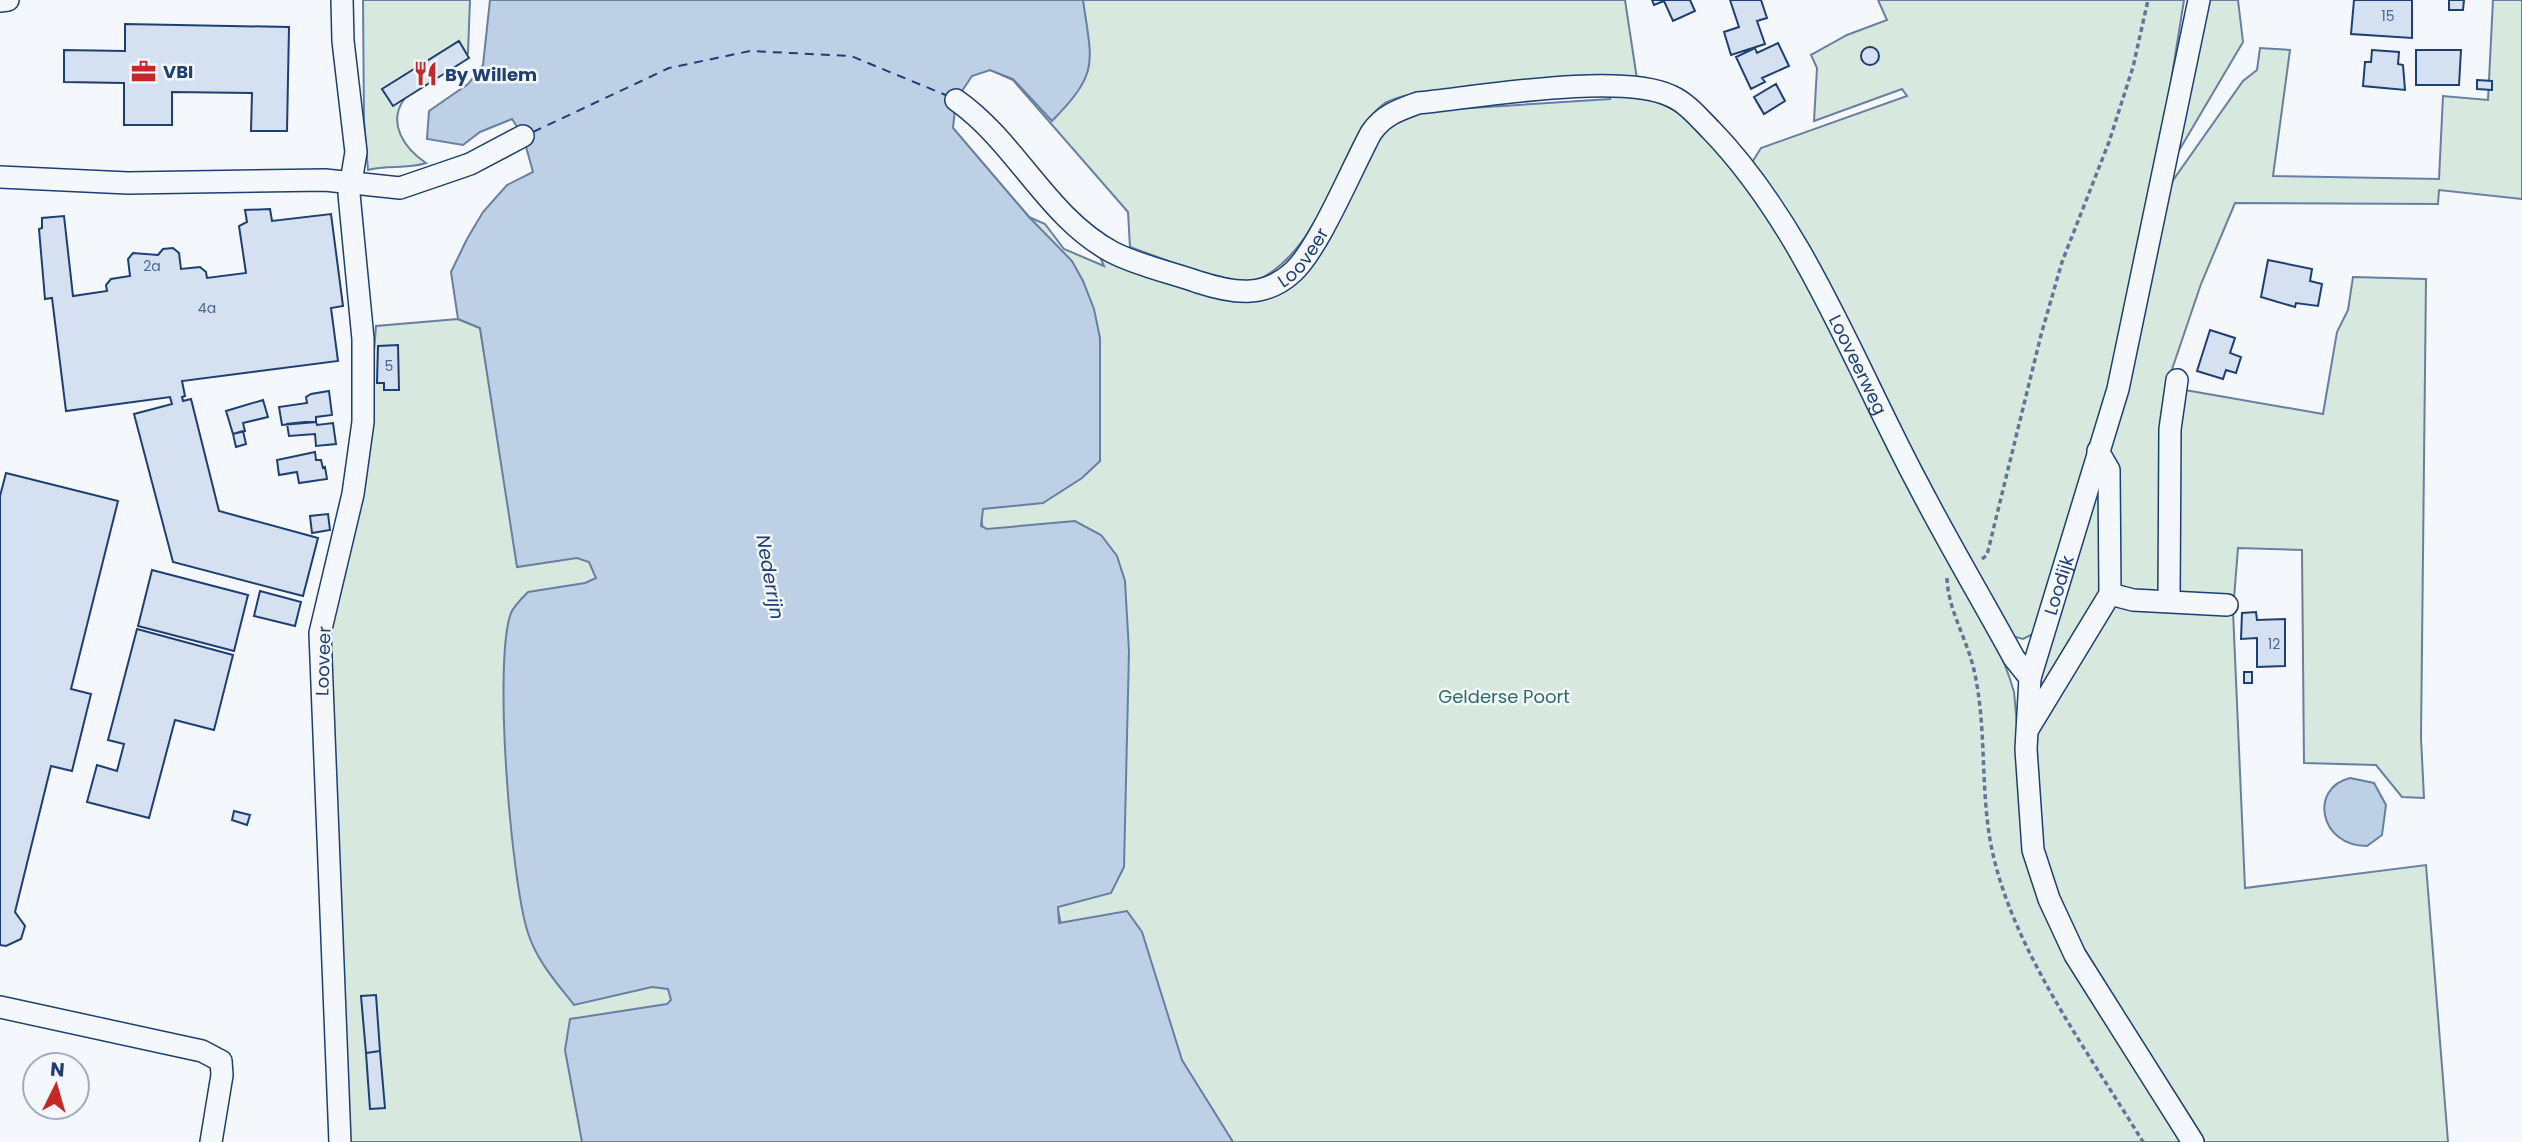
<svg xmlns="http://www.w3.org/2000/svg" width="2522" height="1142" viewBox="0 0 2522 1142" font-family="Poppins,sans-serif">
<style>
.green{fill:#d7e8df;stroke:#687fa3;stroke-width:2}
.water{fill:#bed0e5;stroke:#687fa3;stroke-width:2}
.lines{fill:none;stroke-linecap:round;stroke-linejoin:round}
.ferry{stroke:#1d3f73;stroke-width:2;stroke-dasharray:9 7;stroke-linecap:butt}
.building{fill:#d5e0f0;stroke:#1d3f73;stroke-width:2}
.minor-casing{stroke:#1d3f73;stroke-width:24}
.path{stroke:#5e769c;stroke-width:3.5;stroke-dasharray:5 3.5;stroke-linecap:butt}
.minor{stroke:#f4f7fb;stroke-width:21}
.labels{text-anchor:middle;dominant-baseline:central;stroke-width:5;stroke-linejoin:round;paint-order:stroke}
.number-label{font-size:14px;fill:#4b6792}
.poi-label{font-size:18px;font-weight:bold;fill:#1d3f73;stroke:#f4f7fb;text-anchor:start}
.street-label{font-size:18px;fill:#1d3f73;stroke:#f4f7fb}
.park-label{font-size:18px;fill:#2c6c60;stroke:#f4f7fb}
.water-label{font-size:19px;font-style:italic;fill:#1d3f73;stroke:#f4f7fb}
</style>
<rect width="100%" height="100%" fill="#f4f7fb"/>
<path class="green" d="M363,0H470L468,53C453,69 414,86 405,98C386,123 405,149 426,163C405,170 388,164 368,170L364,120Z
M942,0H1625L1637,79L1426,92C1412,94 1398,96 1385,103C1372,112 1363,127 1355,141C1327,192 1309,260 1250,284L1193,270L1130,247L1128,212L1013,80L990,70Z
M1878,0H2184L2155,182L2118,354L2033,634L2023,639L2012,636L1751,164L1761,148L1907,96L1902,89L1814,121L1817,68L1811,55L1847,35L1887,20Z
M2205,0H2238L2243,42L2174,159Z
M2493,0H2522V199L2439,190L2438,204L2235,203L2201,284L2166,387L2165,583L2156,597L2114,585L2108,444L2169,186L2243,81L2257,70L2260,48L2290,50L2273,176L2439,179L2443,96L2488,100Z
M1611,95C1657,95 1684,111 1716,146C1767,202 1801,272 1835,338C1867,401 1899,464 1932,527C1959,580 1998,634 2014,692L2029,853L2182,1142H1113L1061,925L982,524L951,126L1029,217L1045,224L1064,249L1104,266L1098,252L1269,294L1387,126L1407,112L1610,99Z
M2353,277L2426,279L2421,738L2424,798L2402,797L2376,765L2304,763L2302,550L2238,548L2233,611L2245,888L2426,865L2448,1142H2203L2062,913L2043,848L2035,810V725L2110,605L2175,599L2179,389L2323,414L2337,332L2348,310Z
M458,319L480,328L499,444L575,436L712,1142H348L328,663C337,550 369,440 376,326Z
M2100,468L2101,595L2036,706L2044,650Z"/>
<path class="water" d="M490,0H1083C1092,64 1100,72 1052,121L1013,79L990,70L972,76L956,100L953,128L1029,217L1072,261L1083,281L1094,309L1100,338V461L1082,478L1043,503L983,509L981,526L987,529L1075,521L1101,535L1117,556L1125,581L1129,651L1124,867L1111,893L1058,907L1059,923L1127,911L1142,932L1182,1060L1233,1142H582L565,1050L570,1019L667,1004L671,1000L668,989L652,987L574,1005C556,982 537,961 528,933C511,882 493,661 511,613C514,606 522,598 528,592L585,583L596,578L589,562L577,558L517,567L480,328L458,319L451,272L467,239L483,212L507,185L533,172L523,136L512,119L480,132L463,145L427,139L429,111L468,84L483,65Z
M2350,778L2374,783L2386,805L2382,835L2367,846C2319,846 2309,788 2350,778Z"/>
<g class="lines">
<path class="ferry" d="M533,132L669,68L750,51L851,56L948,96"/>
</g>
<path class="building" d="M1652,0H1690L1695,11L1673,21L1664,1L1654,5Z
M1730,0H1761L1767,18L1757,21L1765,44L1731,55L1724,32L1739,27Z
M2354,0H2412V38L2351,34Z
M2449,0H2464L2463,10H2449Z
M125,24L289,27L287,131H251L252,93L172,92V125H124V83L64,82V50L125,51Z
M459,41L469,58L393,106L382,89Z
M1778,43L1789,66L1762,78L1765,82L1751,89L1736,57L1755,48L1757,53Z
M1861 56a9 9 0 1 1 18 0a9 9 0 1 1-18 0Z
M2372,50L2399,52L2398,64L2403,65L2405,90L2363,86L2365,62H2371Z
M2416,50H2461L2459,85H2416Z
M2477,80L2492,81V90L2477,89Z
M1776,84L1785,101L1764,114L1754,97Z
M270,209L272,221L331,214L343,306L331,308L338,361L182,381L185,396L182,397L183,401L191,399L219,511L318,538L303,596L173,562L134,414L172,404L170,397L66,411L52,298L45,299L39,229L42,228V218L64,216L73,296L107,291L106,285L111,279L130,276L128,259L133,253L158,255L163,249L173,248L179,253L181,269L200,267L206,272L207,278L246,273L239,226L247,222L245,210Z
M2268,260L2312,269L2310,281L2322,284L2318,306L2296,303L2295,307L2261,297Z
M2210,330L2235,338L2230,353L2241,357L2236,373L2226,370L2223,379L2197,371Z
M398,345L399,390H384V383H377L378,346Z
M329,391L332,415L316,417V422L282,425L279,407L307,403L306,397L311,394Z
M263,400L268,417L243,423L245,431L233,434L226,411Z
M305,422H316L317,425L333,423L336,444L316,446L315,434L289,436L287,424Z
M243,431L246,444L236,447L233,434Z
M315,452L316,460H321L323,468L325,467L327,479L299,483L297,472L279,475L277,460Z
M6,473L118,501L71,689L91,694L72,771L51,766L15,912L25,926L21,939L6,946L0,945V496Z
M328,514L330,530L312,533L310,516Z
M152,570L248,595L234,651L138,626Z
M260,591L301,602L295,626L254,616Z
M2256,612L2257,620L2285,619V666L2257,667V638L2241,639L2242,613Z
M137,629L233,655L214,730L175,720L149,818L87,802L97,765L117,771L124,744L108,740Z
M2244,672H2252V683H2244Z
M234,811L250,815L247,825L232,820Z
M376,995L380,1051L366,1053L361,996Z
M380,1051L385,1108L370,1109L366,1053Z"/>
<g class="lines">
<defs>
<g id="minor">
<path d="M0,1L8,0"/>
<path id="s1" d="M956,100C1016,142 1047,217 1112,252C1139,266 1170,272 1198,282C1232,293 1264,299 1293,272C1319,248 1352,168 1371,133C1383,115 1399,110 1418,103C1478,97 1620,72 1671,96C1687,103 1699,118 1711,130C1805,227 1856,369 1919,486C1949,544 1983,601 2014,658L2030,678"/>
<path d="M0,177L128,183L325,180L400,188L470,164L523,136"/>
<path d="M2110,594L2133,600L2227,605"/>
<path d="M2169,601L2170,429L2177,380"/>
<path d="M2028,729L2110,594L2109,470L2098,451"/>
<path d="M0,1007L202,1051L221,1061L222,1075L211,1142"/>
<path d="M340,1142L320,633L353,494L363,422V339L349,194L356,152L343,41L342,0"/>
<path id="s2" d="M2193,1142L2075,955L2049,899L2033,850L2026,749L2030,678L2118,389L2199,0"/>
</g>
</defs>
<use href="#minor" class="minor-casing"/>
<path class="path" d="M1982,559L1987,555L2041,335L2062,262L2109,142L2133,67L2148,0
M1947,578C1948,610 1967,639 1974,670C1987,727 1980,787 1991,845C2011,948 2089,1053 2143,1142"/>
<use href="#minor" class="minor"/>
</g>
<defs>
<symbol id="office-bare" viewBox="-9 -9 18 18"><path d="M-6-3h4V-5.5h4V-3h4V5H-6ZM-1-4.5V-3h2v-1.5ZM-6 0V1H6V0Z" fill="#c62828" stroke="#f4f7fb" stroke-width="2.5" paint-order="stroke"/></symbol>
<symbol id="restaurant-bare" viewBox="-9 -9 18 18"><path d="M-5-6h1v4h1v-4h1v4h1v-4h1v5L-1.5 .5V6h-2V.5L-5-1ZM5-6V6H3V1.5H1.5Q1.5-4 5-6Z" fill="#c62828" stroke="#f4f7fb" stroke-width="2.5" paint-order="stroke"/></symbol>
</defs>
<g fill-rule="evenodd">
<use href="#office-bare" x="126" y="54" width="35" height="35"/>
<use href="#restaurant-bare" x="408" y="56" width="35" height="35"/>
</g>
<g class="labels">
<g class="number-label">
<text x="2388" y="16">15</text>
<text x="152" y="266">2a</text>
<text x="207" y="308">4a</text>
<text x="389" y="366">5</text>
<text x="2274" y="644">12</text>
</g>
<g class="poi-label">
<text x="163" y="71">VBI</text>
<text x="445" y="74">By Willem</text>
</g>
<g class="street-label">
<text stroke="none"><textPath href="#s1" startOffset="429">Looveer</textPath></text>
<text stroke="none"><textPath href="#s1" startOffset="1214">Looveerweg</textPath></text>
<text stroke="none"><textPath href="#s2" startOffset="604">Loodijk</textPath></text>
<text transform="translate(323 661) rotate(-88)">Looveer</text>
</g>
<g class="park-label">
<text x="1504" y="696">Gelderse Poort</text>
</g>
<g class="water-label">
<text transform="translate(770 577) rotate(80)">Nederrijn</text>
</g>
</g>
<g transform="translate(56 1086) rotate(5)"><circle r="33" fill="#f4f7fb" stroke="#9eadc5" stroke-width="2"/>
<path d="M0-5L12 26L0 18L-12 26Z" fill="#c62828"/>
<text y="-10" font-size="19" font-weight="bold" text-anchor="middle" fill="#1d3f73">N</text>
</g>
</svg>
